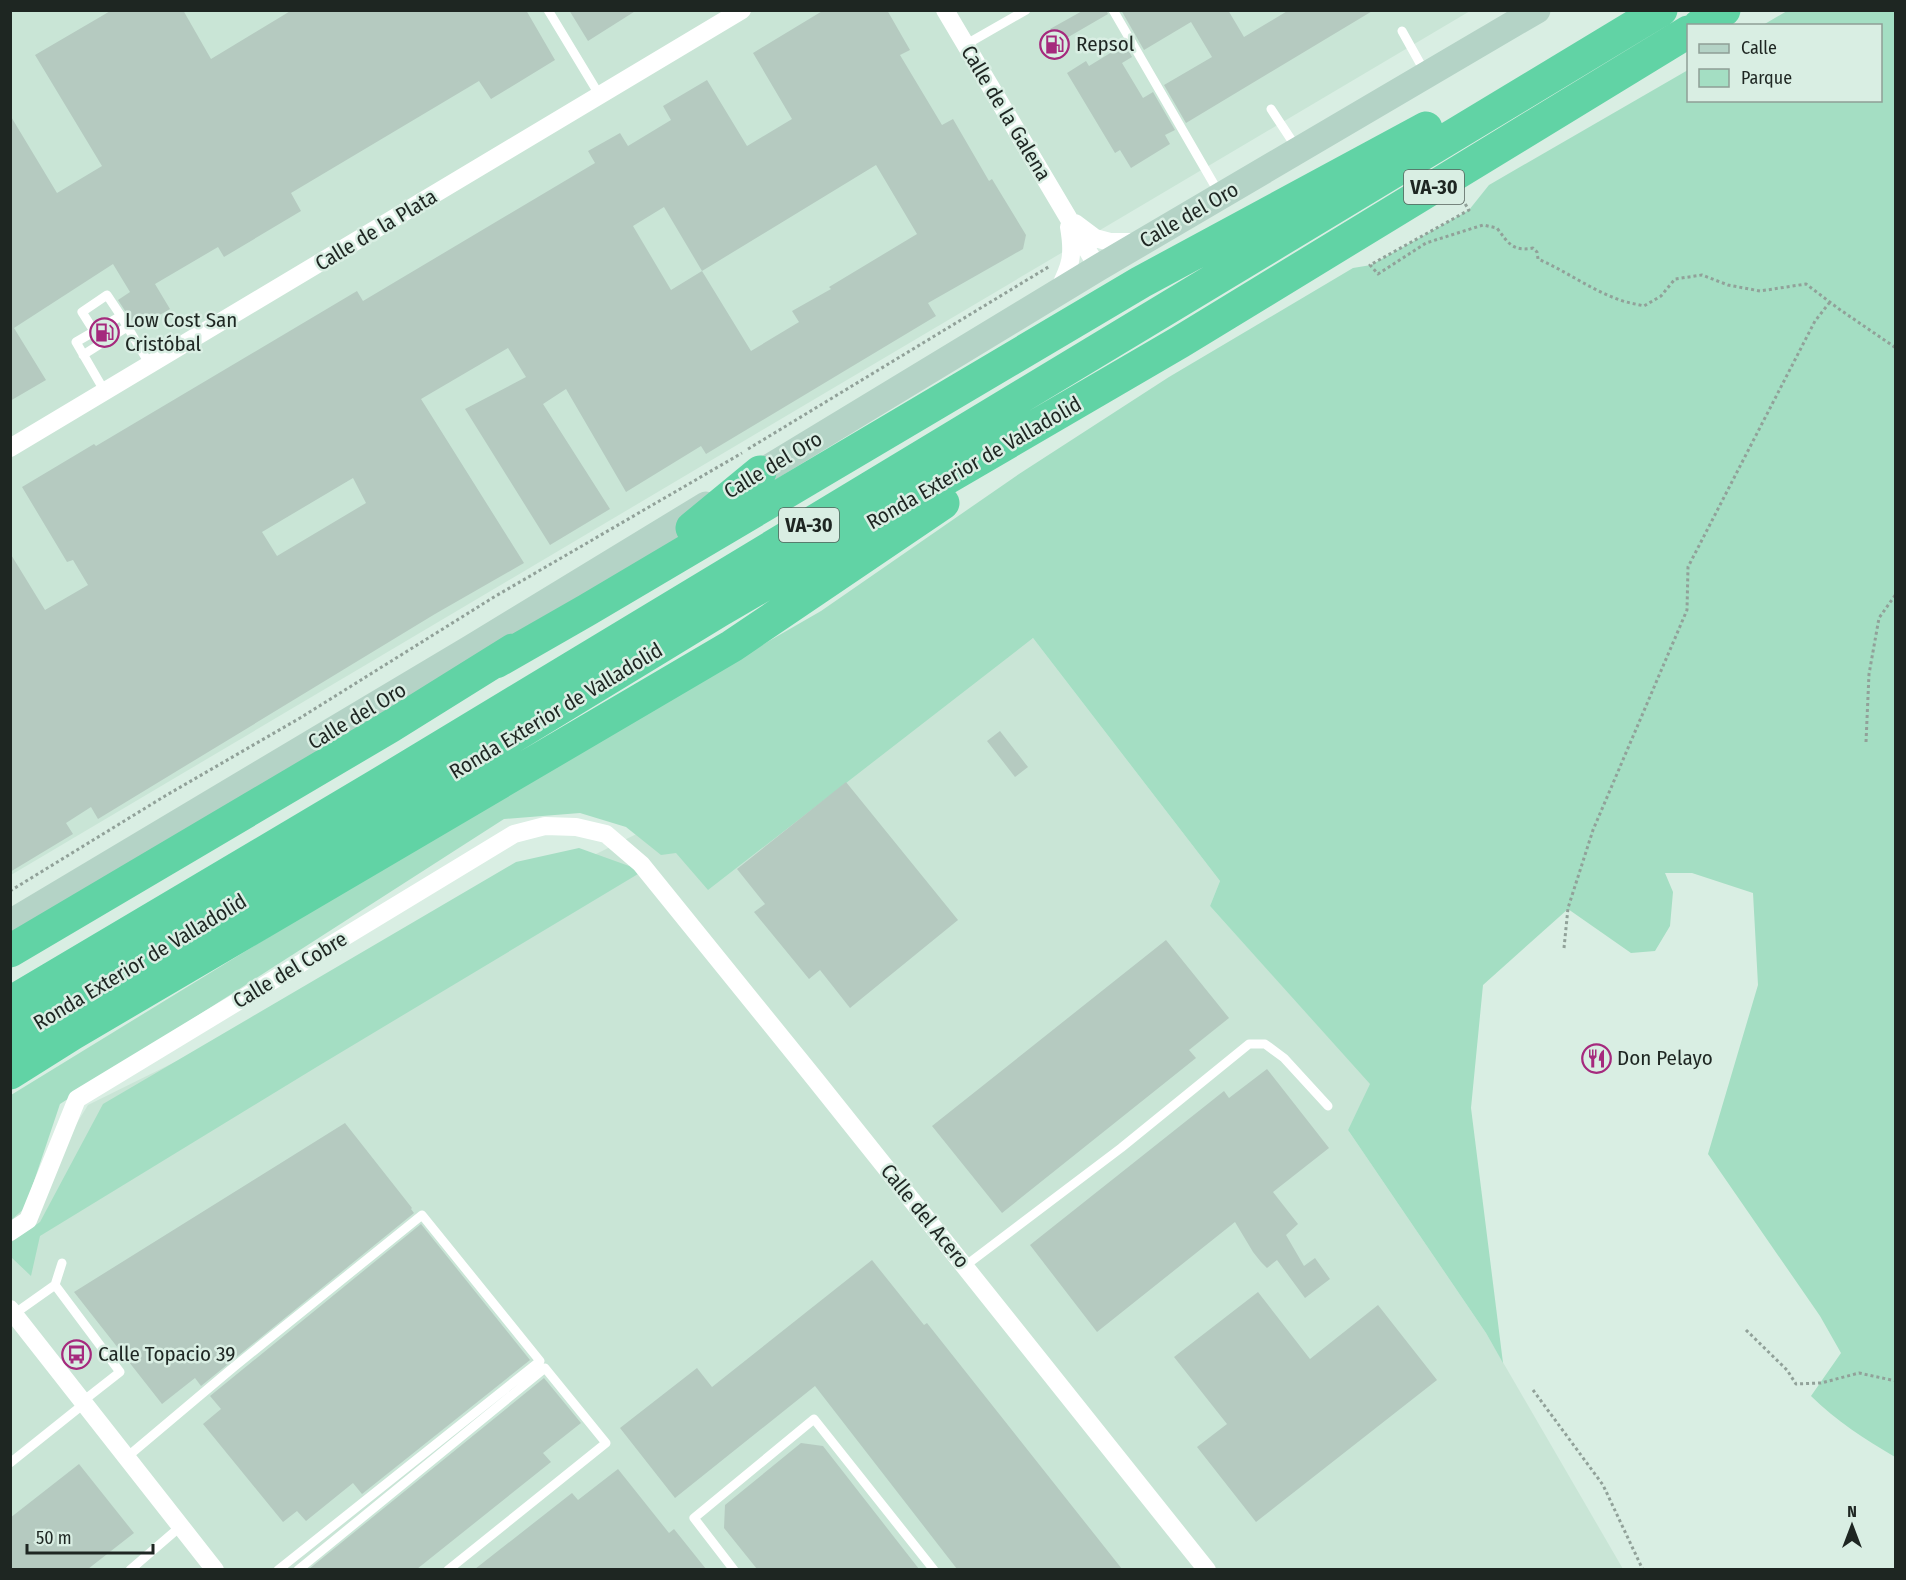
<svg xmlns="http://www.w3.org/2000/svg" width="1906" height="1580" viewBox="0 0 1906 1580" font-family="'Fira Sans Condensed',sans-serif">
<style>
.built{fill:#c9e5d6}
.green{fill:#a4dec3}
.building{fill:#b5cac0;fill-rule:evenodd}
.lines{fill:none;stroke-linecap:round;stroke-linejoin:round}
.path{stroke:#91a199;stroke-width:3;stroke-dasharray:3 3;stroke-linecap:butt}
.lane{stroke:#fff;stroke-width:9}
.street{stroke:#fff;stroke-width:18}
.secondary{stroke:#b4d3c6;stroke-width:27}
.highway{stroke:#61d3a5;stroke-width:33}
.labels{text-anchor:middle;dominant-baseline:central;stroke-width:5;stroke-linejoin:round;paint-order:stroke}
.shield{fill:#d9eee3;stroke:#56625c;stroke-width:1.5}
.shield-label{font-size:20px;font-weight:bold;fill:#1e2622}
.poi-label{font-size:21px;fill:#1e2622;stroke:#d9eee3;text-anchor:start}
.street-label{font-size:21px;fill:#1e2622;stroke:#d9eee3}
</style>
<rect width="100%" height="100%" fill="#d9eee3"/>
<path class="built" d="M11,10L1470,11L11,875Z
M1033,638L1220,881L1210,906L1371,1084L1348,1130L1486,1333L1623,1569H11L10,1220L25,1207L88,1105Z"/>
<path class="green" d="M1787,11H1895V1457C1865,1439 1836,1421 1811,1396L1841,1353L1820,1316L1708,1154L1758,985L1753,893L1692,873H1665L1673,892L1670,926L1655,951L1631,953L1568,909L1483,985L1471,1108L1503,1363L1486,1333L1348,1130L1370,1084L1210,906L1220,881L1033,638L708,890L676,853L661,855L626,827L580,813L504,819L60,1104L25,1208L11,1220V1095L466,816L821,611L1019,474L1169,377L1353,268L1371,265L1469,210L1489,185L1688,70V100H1880V26L1763,25Z
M579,848L643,871L315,1068L40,1236L31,1276L11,1257L10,1243L40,1222L103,1104L516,862Z"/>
<path class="building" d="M112,10H183L211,59L292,10H526L555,60L491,99L479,81L291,193L301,211L224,257L218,247L155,284L170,309L146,323L145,320L135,326L118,300L130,292L113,264L14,328L46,380L10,401V115L57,193L102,166L35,55Z
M569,10H637L588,41Z
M824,10H887L910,50L900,55L942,125L953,119L989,181L992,179L1026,235L1023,249L928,303L936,316L706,454L701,446L626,492L566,389L543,404L610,509L550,545L465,409L526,377L508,348L421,399L524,563L435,614L98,819L91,807L66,823L73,834L10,872V553L45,610L88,585L73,560L67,562L22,487L94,444L96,446L357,291L363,301L595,163L588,151L620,133L628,146L671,120L663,106L707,80L747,146L792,119L753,53ZM876,165L917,234L829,287L831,289L792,311L799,322L751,351L702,271ZM664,207L702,271L671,290L633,226ZM353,478L366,503L277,556L262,532Z
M1084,10H1106L1108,14L1058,43L1050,29Z
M1121,10H1228L1244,37L1289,10H1374L1186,123L1164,85L1212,57L1191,22L1144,50Z
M1125,44L1132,57L1122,63L1143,98L1153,92L1175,130L1165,135L1170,144L1131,168L1120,150L1115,153L1067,73L1086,61L1089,66Z
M1000,731L1028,767L1015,777L987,741Z
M846,782L958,920L850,1008L820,970L809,979L754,912L765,904L737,869Z
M1166,940L1229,1018L1189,1050L1196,1058L1002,1213L932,1126Z
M1267,1069L1329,1148L1273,1192L1298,1224L1286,1235L1304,1266L1315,1258L1330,1279L1305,1298L1277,1260L1267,1268L1261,1262L1253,1252L1235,1222L1097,1332L1030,1245L1224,1091L1229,1098Z
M345,1123L412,1208L411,1209L414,1213L201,1386L195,1378L162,1404L74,1292Z
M421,1224L530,1360L362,1494L353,1483L306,1521L297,1511L283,1522L203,1424L221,1409L210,1396Z
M872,1260L924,1325L927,1323L1122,1569H957L815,1386L675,1498L620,1428L697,1368L712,1387Z
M1258,1292L1310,1359L1378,1305L1437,1380L1256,1522L1197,1447L1227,1424L1174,1357Z
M544,1378L581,1423L543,1453L551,1462L417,1569H309Z
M801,1443L823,1446L919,1569H757L724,1528L725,1505Z
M79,1464L134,1533L88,1569H10V1518Z
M618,1469L669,1533L674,1529L706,1569H475L572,1493L578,1500Z"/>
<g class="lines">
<path class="path" d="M1462,199L1469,210L1370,265L1378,274L1426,243L1483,225L1497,228C1508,243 1513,252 1533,248L1537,252L1538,259C1566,271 1591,290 1620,300C1628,303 1636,304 1644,306L1661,296L1675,279L1702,275L1728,285L1760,291L1806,284L1839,309L1896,348
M748,449L1050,266
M1866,742L1869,674L1879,618L1896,594
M10,891L165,796L300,718L494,597L742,453
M1564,948L1568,908L1593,830L1687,610L1688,567L1815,321L1830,302
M1746,1330L1787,1370L1796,1384L1821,1383L1859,1373L1896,1381
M1533,1390L1603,1485L1643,1570"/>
<path class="lane" d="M548,10L600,96
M1113,10L1219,193
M1402,31L1426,74
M965,45L1026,10
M1271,109L1298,150
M94,331L82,312L107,295L121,316
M83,355L127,327
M105,392L76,342L121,316L150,365
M965,1266L1121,1148L1249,1044H1265L1284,1058L1328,1106
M55,1285L120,1372L83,1401
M14,1314L55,1285L62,1263
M127,1457L235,1366L422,1215L540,1361L278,1570
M10,1463L85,1403
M130,1570L181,1526
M298,1570L545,1368L606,1443L448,1570
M734,1570L694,1518L814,1419L934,1570"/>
<path class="street" d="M945,10L1098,268
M1075,223L1095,238L1110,242H1138
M1058,291C1071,265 1074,256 1069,227
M10,448L742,10
M10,1232L28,1220L77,1099L514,834L545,826L576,827L606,834L641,864L815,1079L1207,1570
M10,1309L215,1570"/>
<path class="secondary" d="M742,484L1098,268L1537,10
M10,923L471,648L706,505"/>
<path class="highway" d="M1699,26L1724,10
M692,528L760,472
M496,662L587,610L1141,282L1426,128
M10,951L391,726L513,650
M10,1003L376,786L1661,10
M10,1039L394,809L719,611L1180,342L1688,32
M10,1073L72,1034L732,646L943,503"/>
</g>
<defs>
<symbol id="fuel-ring" viewBox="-11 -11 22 22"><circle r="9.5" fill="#d9eee3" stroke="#a5297d" stroke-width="1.5"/><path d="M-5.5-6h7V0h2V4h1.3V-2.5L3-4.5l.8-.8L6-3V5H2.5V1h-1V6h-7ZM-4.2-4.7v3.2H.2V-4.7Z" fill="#a5297d"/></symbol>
<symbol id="restaurant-ring" viewBox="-11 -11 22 22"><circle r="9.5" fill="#d9eee3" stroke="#a5297d" stroke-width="1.5"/><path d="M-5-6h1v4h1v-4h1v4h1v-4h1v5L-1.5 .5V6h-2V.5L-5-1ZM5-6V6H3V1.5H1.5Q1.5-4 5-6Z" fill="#a5297d"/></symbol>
<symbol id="bus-ring" viewBox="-11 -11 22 22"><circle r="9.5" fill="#d9eee3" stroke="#a5297d" stroke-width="1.5"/><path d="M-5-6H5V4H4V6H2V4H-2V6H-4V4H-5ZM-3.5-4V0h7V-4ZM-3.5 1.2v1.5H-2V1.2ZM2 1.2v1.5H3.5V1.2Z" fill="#a5297d"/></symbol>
</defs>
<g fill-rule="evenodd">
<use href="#fuel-ring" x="1038" y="28" width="33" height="33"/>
<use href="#fuel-ring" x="88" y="316" width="33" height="33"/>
<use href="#restaurant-ring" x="1580" y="1042" width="33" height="33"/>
<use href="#bus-ring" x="60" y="1338" width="33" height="33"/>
</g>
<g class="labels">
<g class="shield">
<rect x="1404" y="170" width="60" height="34" rx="4.5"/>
<rect x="779" y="508" width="60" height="34" rx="4.5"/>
</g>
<g class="shield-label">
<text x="1434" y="187">VA-30</text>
<text x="809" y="525">VA-30</text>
</g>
<g class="poi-label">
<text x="1076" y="44">Repsol</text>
<text x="125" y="320">Low Cost San<tspan x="125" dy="24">Cristóbal</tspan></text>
<text x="1617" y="1058">Don Pelayo</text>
<text x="98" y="1354">Calle Topacio 39</text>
</g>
<g class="street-label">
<text transform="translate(1006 113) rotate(59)">Calle de la Galena</text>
<text transform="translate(1189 215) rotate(-30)">Calle del Oro</text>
<text transform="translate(376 230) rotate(-31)">Calle de la Plata</text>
<text transform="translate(974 463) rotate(-30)">Ronda Exterior de Valladolid</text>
<text transform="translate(773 465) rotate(-31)">Calle del Oro</text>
<text transform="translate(556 711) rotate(-31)">Ronda Exterior de Valladolid</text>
<text transform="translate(357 716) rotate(-31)">Calle del Oro</text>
<text transform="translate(140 962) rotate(-31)">Ronda Exterior de Valladolid</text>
<text transform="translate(290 970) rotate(-31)">Calle del Cobre</text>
<text transform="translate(925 1216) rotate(51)">Calle del Acero</text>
</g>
</g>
<rect width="1906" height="1580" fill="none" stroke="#1e2622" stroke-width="24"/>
<rect x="1687" y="24" width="195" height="78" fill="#d9eee3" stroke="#8e9e96" stroke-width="1.5"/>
<rect x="1699" y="44" width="30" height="9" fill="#b4d3c6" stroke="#8e9e96" stroke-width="1.5"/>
<text x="1741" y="54" font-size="18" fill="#1e2622">Calle</text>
<rect x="1699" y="69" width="30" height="18" fill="#a4dec3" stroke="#8e9e96" stroke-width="1.5"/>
<text x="1741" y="84" font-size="18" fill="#1e2622">Parque</text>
<g transform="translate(1852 1526)" stroke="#d9eee3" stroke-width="4.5" paint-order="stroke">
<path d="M0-4.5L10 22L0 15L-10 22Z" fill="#1e2622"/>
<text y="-9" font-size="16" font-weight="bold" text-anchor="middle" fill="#1e2622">N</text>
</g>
<path d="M27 1544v9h126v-9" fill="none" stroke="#1e2622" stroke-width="3"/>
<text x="36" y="1544" font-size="18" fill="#1e2622" stroke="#d9eee3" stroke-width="4.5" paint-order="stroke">50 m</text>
</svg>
